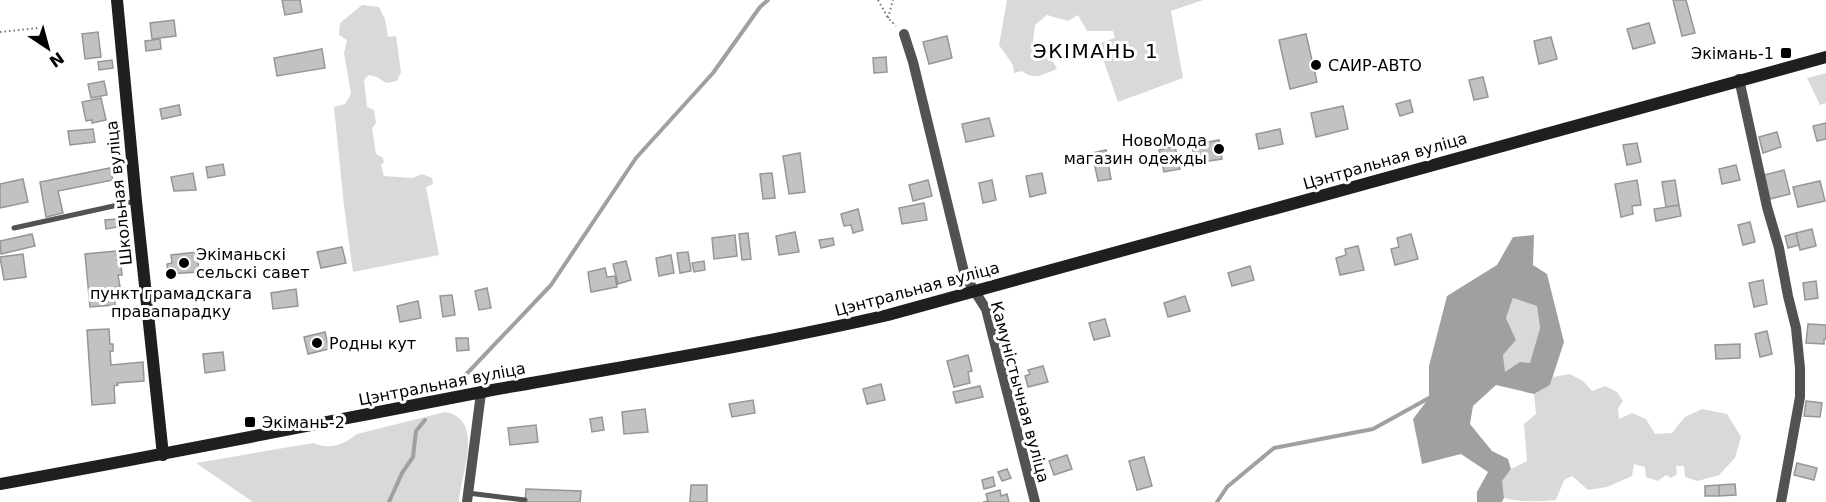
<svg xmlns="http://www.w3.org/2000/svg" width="1826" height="502" viewBox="0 0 1826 502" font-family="'DejaVu Sans',sans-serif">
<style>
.green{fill:#d9d9d9}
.water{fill:#a0a0a0;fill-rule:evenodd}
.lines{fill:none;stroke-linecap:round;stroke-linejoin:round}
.stream{stroke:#a0a0a0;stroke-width:4}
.building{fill:#c2c2c2;stroke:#969696;stroke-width:1.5}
.path{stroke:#747474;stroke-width:2;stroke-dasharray:1.5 3;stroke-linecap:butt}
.lane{stroke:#525252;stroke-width:5}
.street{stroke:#525252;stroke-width:10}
.secondary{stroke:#1f1f1f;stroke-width:12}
.poi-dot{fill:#000;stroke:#fff;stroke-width:2}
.labels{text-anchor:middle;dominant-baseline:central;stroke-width:6;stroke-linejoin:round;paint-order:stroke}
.poi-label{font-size:16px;fill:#000;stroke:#fff;text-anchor:start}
.street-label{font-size:16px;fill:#000;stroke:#fff}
.quarter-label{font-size:20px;letter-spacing:1.5px;fill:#000;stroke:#fff}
</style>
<rect width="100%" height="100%" fill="#fff"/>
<path class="green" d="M1007,0H1203L1171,11L1183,78L1118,102L1099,47L1102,42L1115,38L1113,31H1087L1078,15L1068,21L1047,15L1035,25L1032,49L1034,57L1045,56L1054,63L1057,69C1044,74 1033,81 1022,71L1014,73L1013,65L999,45Z
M362,5L379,7L385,19L388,37L396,36L401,72L397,81L386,83L377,77L369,75L364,80L367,107L374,110L376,123L372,128L376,154L383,158L384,162L381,165L384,176L413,178L422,174L432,178L433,184L426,187L439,255L353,272L344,206L334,107L345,104L351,94L344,53L347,40L339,35L340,23Z
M1826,73V103L1820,105L1807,78Z
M1513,298L1537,306L1540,328L1530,364L1504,372L1503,355L1516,340L1506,318Z
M1570,374L1583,381L1592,391L1605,386L1617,392L1623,401L1618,408L1619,419L1632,413L1646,419L1655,434L1672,433L1685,417L1702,409L1727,414L1741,437L1735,458L1719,475L1698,481L1685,477L1684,466H1676L1677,474L1671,478L1666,475L1658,481L1646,477L1645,467L1634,464L1632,476L1607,487L1588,490L1572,476L1564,480L1556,500C1540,502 1520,502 1504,498L1501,481L1511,469L1527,461L1524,424L1536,414L1534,394L1550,385L1553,377Z
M445,412C486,419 460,476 459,502H253L196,463L313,443C330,450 343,445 357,434Z"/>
<path class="water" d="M1534,235L1533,265L1547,274L1564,342L1550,385L1534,394L1496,385L1473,406L1470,424L1492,451L1508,459L1511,469L1502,481L1504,498L1502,502H1477V492L1488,472L1461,454L1422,464L1413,419L1429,398V366L1447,296L1497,265L1513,237ZM1513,298L1537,306L1540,328L1530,363L1520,362L1505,372L1503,355L1516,340L1506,318Z"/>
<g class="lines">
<path class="stream" d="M457,384L551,285L636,158L713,73L760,7L768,0
M389,502L402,473L413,457L416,431L425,420
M1217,502L1227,487L1274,448L1373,429L1429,398"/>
</g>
<path class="building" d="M282,0H300L302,12L285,15Z
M1673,0H1686L1695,33L1682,36Z
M174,20L176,36L152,39L150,23Z
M1649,23L1655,43L1633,49L1627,29Z
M98,32L101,57L85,59L82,34Z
M1306,34L1317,82L1290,89L1279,40Z
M947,36L952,58L929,64L923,42Z
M1551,37L1557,59L1539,64L1534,41Z
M160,39L161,49L146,51L145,41Z
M322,49L325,68L277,76L274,58Z
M886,57L887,72L874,73L873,58Z
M112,60L113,68L99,70L98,62Z
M1483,77L1488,97L1474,100L1469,80Z
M104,81L107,95L91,98L88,84Z
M101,98L106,120L92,123V120L86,121L82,102Z
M1410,100L1413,112L1400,116L1396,104Z
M179,105L181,115L162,119L160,109Z
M1343,106L1348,129L1316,137L1311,113Z
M989,118L994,136L966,142L962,124Z
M1826,123V139L1817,141L1813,126Z
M93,129L95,142L70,145L68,131Z
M1280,129L1283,144L1259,149L1256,134Z
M1777,132L1781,147L1763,153L1759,137Z
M1219,140L1222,159L1195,163L1192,145Z
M1637,143L1641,162L1627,165L1623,145Z
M1175,146L1180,169L1164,172L1159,150Z
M1106,150L1111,179L1098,181L1092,153Z
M800,153L805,192L789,194L783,156Z
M223,164L225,175L208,178L206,167Z
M1736,165L1740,180L1722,184L1719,169Z
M110,168L113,180L58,191L63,213L46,217L40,182Z
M1784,170L1790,194L1770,199L1764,175Z
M193,173L196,190L174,191L171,177Z
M772,173L775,198L763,199L760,174Z
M1042,173L1046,193L1030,197L1026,176Z
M23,179L28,202L0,208V184Z
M928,180L932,196L913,201L909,185Z
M992,180L996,200L983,203L979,183Z
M1637,180L1641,205L1632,206L1633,214L1621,217L1615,184Z
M1675,180L1679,205L1666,207L1662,182Z
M1820,181L1825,201L1798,207L1793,187Z
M924,203L927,220L902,224L899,208Z
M1679,205L1681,216L1656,221L1654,209Z
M858,209L863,230L853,233L851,225L844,226L841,214Z
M117,219L118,227L106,229L105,220Z
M1750,222L1755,242L1743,245L1738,225Z
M1812,229L1816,246L1800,250L1796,233Z
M795,232L799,252L779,255L776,236Z
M748,233L751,259L742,260L739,234Z
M1796,233L1799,245L1788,248L1785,236Z
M32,234L35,246L1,254L0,241Z
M1411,234L1418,259L1395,265L1391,249L1399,247L1397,238Z
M735,235L737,256L714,259L712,238Z
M833,238L834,245L821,248L819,240Z
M1358,246L1364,270L1340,275L1336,258L1346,255L1345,249Z
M342,247L346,263L321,268L317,252Z
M116,251L118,266H121L122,275H118L120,287L114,288V291L120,290L121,297L115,298V305L90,307L85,254Z
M197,252L199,272L168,274L167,264L172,263L171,255Z
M688,252L691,271L680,273L677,253Z
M23,254L26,277L4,280L0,257Z
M671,255L674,273L659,276L656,258Z
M626,261L631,280L618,284L613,264Z
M704,261L705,270L694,272L692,263Z
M1250,266L1254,280L1232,286L1228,273Z
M605,268L607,277L615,276L617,287L591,292L588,272Z
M1763,280L1767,304L1754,307L1749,283Z
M1816,281L1818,298L1805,300L1803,283Z
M487,288L491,308L479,310L475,291Z
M296,289L298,306L273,309L271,293Z
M452,295L455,315L443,317L440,296Z
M1185,296L1190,311L1168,317L1164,303Z
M418,301L421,318L400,322L397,306Z
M1105,319L1110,336L1094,340L1089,323Z
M1808,324L1826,325V339H1824V344L1806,343Z
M109,329L110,344H113V351H110L111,365L143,362L144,381L117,383L118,385L114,386L115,403L92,405L87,330Z
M1767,331L1772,354L1760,357L1755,334Z
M325,332L329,349L308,354L304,337Z
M456,338H468L469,350L457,351Z
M1740,344V358L1716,359L1715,345Z
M223,352L225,370L205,373L203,354Z
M968,355L972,371L968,372L970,383L954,387L947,361Z
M1043,366L1048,382L1028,387L1025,376L1030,374L1028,370Z
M881,384L885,400L867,404L863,389Z
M980,386L983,397L956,403L953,392Z
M753,400L755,413L732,417L729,404Z
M1806,401L1822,403L1820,417L1804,416Z
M645,409L648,432L624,434L622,412Z
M602,417L604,430L592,432L590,419Z
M536,425L538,442L510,445L508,428Z
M1067,455L1072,469L1054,475L1049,461Z
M1144,457L1152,486L1137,490L1129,461Z
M1797,463L1817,468L1814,480L1794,475Z
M1007,469L1011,478L1002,481L998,472Z
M993,477L995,486L984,489L982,480Z
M1735,484L1736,495L1719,496V485Z
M691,485H707V502H690Z
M1719,485V496H1705V486Z
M526,489L581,491L580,502H525Z
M1000,490L1001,496L1007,494L1009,502H983L988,501L986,494Z"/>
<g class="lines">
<path class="path" d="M878,0L888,18L896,26
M888,18L893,0
M0,32L47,27"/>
<path class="lane" d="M14,228L136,201
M468,493L525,500"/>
<path class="street" d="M904,34L913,62L965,276L986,309L1035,502
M1739,79L1767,207L1779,248L1788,296L1796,328L1800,368V397L1781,502
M467,502L481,393"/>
<path class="secondary" d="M117,0L136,201L163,455
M0,484C161,455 321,423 482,392C618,367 754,346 888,315L1826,57"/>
</g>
<g class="poi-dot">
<rect x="1780" y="47" width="12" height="12" rx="3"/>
<circle cx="1316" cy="65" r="6"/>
<circle cx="1219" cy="149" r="6"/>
<circle cx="184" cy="263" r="6"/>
<circle cx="171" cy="274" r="6"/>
<circle cx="317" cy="343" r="6"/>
<rect x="244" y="416" width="12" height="12" rx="3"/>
</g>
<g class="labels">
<g class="poi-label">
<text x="1774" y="53" text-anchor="end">Экімань-1</text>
<text x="1328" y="65">САИР-АВТО</text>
<text x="1207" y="140" text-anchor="end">НовоМода<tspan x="1207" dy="18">магазин одежды</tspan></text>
<text x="196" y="254">Экіманьскі<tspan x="196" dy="18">сельскі савет</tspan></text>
<text x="171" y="293" text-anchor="middle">пункт грамадскага<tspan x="171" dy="18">правапарадку</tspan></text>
<text x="329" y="343">Родны кут</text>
<text x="262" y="422">Экімань-2</text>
</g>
<g class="street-label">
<text transform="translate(1385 161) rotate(-16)">Цэнтральная вуліца</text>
<text transform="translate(119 193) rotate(-96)">Школьная вуліца</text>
<text transform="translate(917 289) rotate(-15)">Цэнтральная вуліца</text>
<text transform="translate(442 384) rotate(-11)">Цэнтральная вуліца</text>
<text transform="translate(1020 392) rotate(75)">Камуністычная вуліца</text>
</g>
<g class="quarter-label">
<text x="1096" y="51">ЭКІМАНЬ 1</text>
</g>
</g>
<g transform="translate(48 48) rotate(144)" stroke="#ffffff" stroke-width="4.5" paint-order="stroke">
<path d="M0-4.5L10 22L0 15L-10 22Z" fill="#000000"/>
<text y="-9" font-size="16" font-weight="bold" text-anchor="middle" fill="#000000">N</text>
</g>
</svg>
